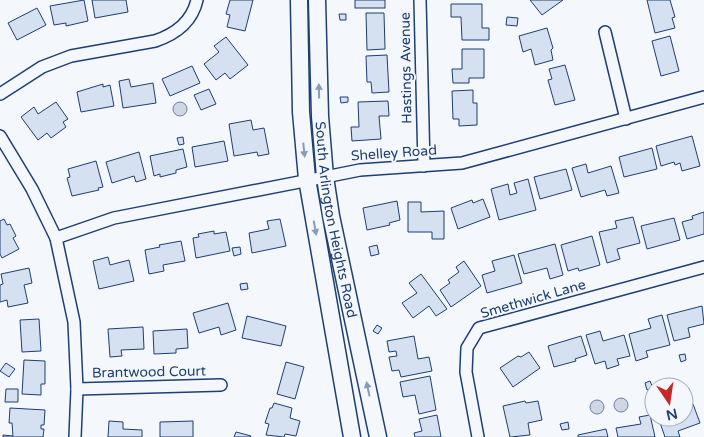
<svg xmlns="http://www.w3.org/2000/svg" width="704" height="437" font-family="'Varela Round',sans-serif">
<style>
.water{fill:#cfd7e4;stroke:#687fa3}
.building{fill:#d5e0f0;stroke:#1d3f73}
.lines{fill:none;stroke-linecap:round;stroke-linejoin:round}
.minor-casing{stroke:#1d3f73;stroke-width:14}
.secondary-casing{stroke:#1d3f73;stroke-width:19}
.minor{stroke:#f4f7fb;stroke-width:11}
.secondary{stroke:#f4f7fb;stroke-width:16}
.oneway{fill:#889bb7}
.labels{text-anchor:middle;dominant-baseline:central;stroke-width:4;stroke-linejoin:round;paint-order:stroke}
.street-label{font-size:14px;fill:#1d3f73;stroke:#f4f7fb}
</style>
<rect width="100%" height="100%" fill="#f4f7fb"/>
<g class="water">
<circle cx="180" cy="109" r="7"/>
<circle cx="621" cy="405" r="7"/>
<circle cx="597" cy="407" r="7"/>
</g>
<g class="building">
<path d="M84,0L88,21L66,26V23L54,25L50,6Z"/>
<path d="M92,0H126L128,12L95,18Z"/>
<path d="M230,0H253L245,31L227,27L230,15L226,14Z"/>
<rect x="355" y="0" width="30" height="8"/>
<path d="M530,0H563L542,15Z"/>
<path d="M647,0H670L675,17L672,18L675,28L655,33Z"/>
<path d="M451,4H482V28H489V40H462L461,17H451Z"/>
<path d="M37,8L46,25L17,40L8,23Z"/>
<path d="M366,13H384L385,49L367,50Z"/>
<path d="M339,14H346V20H340Z"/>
<path d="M507,17L518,18L517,26L506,25Z"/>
<path d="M547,28L553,48L551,50L553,60L535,65L531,49L523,52L519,36Z"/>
<path d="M670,36L679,71L661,76L652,41Z"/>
<path d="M226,37L248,65L230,79L225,73L216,80L204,64L219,52L214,46Z"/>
<path d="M462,49H484V78H469V83H453L452,69H462Z"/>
<path d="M387,55L389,92L372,93L371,82H367L366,56Z"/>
<path d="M565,65L575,100L555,105L548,80L552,79L549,69Z"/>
<path d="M192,66L200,83L170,96L162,79Z"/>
<path d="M129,79L131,87L153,83L156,103L123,108L119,81Z"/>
<path d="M103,84V87L110,85L114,106L81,112L77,92Z"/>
<path d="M209,89L216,104L201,110L194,95Z"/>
<path d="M473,90V103H477V125L459,126V119H453L452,91Z"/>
<path d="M340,97H348V102L341,103Z"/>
<path d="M388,101L389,116H379L381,139L352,141L351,127H359L358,102Z"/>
<path d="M56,102L68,119L63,122L66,127L51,138L47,133L38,140L21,117L34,107L38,114Z"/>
<path d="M251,120L253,130L264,128L269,154L258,156L257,152L234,156L229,124Z"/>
<path d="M692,136L700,166L682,171L680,163L675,165L674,162L661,166L656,146Z"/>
<path d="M183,137L184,144L179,145L177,138Z"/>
<path d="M224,141L228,161L195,167L192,147Z"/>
<path d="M652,148L657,169L624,177L619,157Z"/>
<path d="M183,149L187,167L176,170V173L160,177V174L154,176L150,156Z"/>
<path d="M139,152L146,179L136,182L134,176L112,183L106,162Z"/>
<path d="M96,161L103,187L98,188L99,190L72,196L67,178L70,177L68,169Z"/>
<path d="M586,164L588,173L611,166L619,193L607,196L605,190L581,197L572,168Z"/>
<path d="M566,169L572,190L540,199L534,177Z"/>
<path d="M528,179L536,210L499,220L491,189L508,184L510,195L517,193L514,183Z"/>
<path d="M483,199L490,217L458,229L451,208L472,200L473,203Z"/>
<path d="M397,201L400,220L389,223L390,225L367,230L363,208Z"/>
<path d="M408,202H421V212L444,211V239H432V232H408Z"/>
<path d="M704,212V234L687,239L682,222L693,219L692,216Z"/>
<path d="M633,217L640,243L617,249L620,259L607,263L599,232L617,228L615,221Z"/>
<path d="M674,218L680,240L647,249L641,226Z"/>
<path d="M4,219L7,225L10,224L16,236L13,238L19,249L2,258L0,254V221Z"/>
<path d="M280,219L286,246L252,253L249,233L269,229L267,221Z"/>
<path d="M214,231V234L226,232L230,251L196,258L193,238L199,237L198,234Z"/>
<path d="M592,236L600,265L579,271L578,268L568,271L561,245Z"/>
<path d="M181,241L185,261L163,265L164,271L149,274L145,250L160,247L159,245Z"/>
<path d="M555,244L563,275L550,279L547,268L524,274L518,254Z"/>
<path d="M377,245L379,254L371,256L369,247Z"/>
<path d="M240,247L241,254L234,256L232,248Z"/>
<path d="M514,255L522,283L487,293L482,275L495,271L492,261Z"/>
<path d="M108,257L110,265L129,260L134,281L99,289L93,261Z"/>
<path d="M464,261L481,286L451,307L440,290L450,283L448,280L459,272L456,267Z"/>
<path d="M29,268L32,283L24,285L28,303L8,307L7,300L0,302V285L3,284L1,274Z"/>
<path d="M421,274L447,309L436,316L429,306L413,318L402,303L417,293L409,283Z"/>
<path d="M247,283L248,289L241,290L240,284Z"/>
<path d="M228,303L236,330L221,335L219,327L199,333L193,313Z"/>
<path d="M702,306L704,324L688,328L690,337L674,341L667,315Z"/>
<path d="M662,315L670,345L646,351L648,357L636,361L629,334L651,328L648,319Z"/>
<path d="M247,316L286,326L281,346L242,338Z"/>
<path d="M39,319L41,351L22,352L20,320Z"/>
<path d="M377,325L382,328L378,334L373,331Z"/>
<path d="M143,327L144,349L121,350L122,356L110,357L108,329Z"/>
<path d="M187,329L188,348L176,349V353L154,354L153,331Z"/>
<path d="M600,331L603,341L624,335L630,356L617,359L619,365L607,369L605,361L595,364L586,335Z"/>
<path d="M414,336L418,359L429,357L432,371L401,377L399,370L392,371L389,357L397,356L396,351L389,352L387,341Z"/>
<path d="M581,336L587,355L575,359L576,361L554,367L548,346Z"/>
<path d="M529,352L540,368L513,387L500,368L518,356L521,357Z"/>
<path d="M685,354L686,360L681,362L679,355Z"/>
<path d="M24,360L45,361V384H41V395L22,394Z"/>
<path d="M286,362L304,367L295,399L277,394Z"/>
<path d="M6,363L15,369L9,377L0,371Z"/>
<path d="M430,376L436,410L419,414L415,395L403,397L400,382Z"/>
<path d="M650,381L653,388L647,390L645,383Z"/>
<path d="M6,389H18V402H5Z"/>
<path d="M525,401L526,403L538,401L542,420L528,423L530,435L510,437L503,406Z"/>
<path d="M274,403L292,408L290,418L300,421L296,436L285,434L284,437L266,435L269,424L265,423L270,408H272Z"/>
<path d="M693,404L700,423L678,431L680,437H665L658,417H684V407Z"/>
<path d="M10,408L45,410L44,425H41V429H44L43,437H3V435L13,436L12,423H9Z"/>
<path d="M437,415L441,437H415L414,433L422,431L419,419Z"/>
<path d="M650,415L655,437H618L616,428L641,424L639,417Z"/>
<path d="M109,421L123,422V429L142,430V437H108Z"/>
<path d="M193,421V437H160V422Z"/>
<path d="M568,422L569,429L562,430L560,424Z"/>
<path d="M606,429L608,437H578V435Z"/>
<path d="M236,432L251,436L250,437H234Z"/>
</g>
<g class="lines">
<defs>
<g id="minor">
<path d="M420,0L424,166"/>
<path d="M605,32L626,119"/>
<path d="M0,94L42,67L71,56L155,41C176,34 192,22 197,0"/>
<path d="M0,136L32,189L56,238L74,322L77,389L75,437"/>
<path d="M56,238L114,218L325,177L360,170L462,163L704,97"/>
<path d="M77,389L221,385"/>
<path d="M478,437L466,372L467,348L479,328L704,267"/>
</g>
<g id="secondary">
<path d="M299,0L301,112L307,179L352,437"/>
<path id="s1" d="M317,0L320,116L325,177L331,216L378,437"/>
</g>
</defs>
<use href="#minor" class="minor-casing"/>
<use href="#secondary" class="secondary-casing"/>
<use href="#minor" class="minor"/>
<use href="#secondary" class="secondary"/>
</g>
<defs><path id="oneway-solid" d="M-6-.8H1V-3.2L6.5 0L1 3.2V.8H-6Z" transform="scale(1.25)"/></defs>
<g class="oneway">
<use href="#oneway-solid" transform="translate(319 91) rotate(-91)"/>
<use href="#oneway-solid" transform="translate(304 150) rotate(84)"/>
<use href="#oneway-solid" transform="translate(315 228) rotate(80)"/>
<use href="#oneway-solid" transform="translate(368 389) rotate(-102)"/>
</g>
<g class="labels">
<g class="street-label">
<text transform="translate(406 68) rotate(-91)">Hastings Avenue</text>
<text transform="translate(394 153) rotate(-4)">Shelley Road</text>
<text stroke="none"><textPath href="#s1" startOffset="221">South Arlington Heights Road</textPath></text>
<text transform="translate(533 299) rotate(-16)">Smethwick Lane</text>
<text transform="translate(149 372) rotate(-1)">Brantwood Court</text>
</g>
</g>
<g transform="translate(669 402) rotate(167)"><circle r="24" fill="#f4f7fb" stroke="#9eadc5"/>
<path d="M0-4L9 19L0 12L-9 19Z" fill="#c62828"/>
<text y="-8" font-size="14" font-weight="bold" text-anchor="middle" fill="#1d3f73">N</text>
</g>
</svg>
